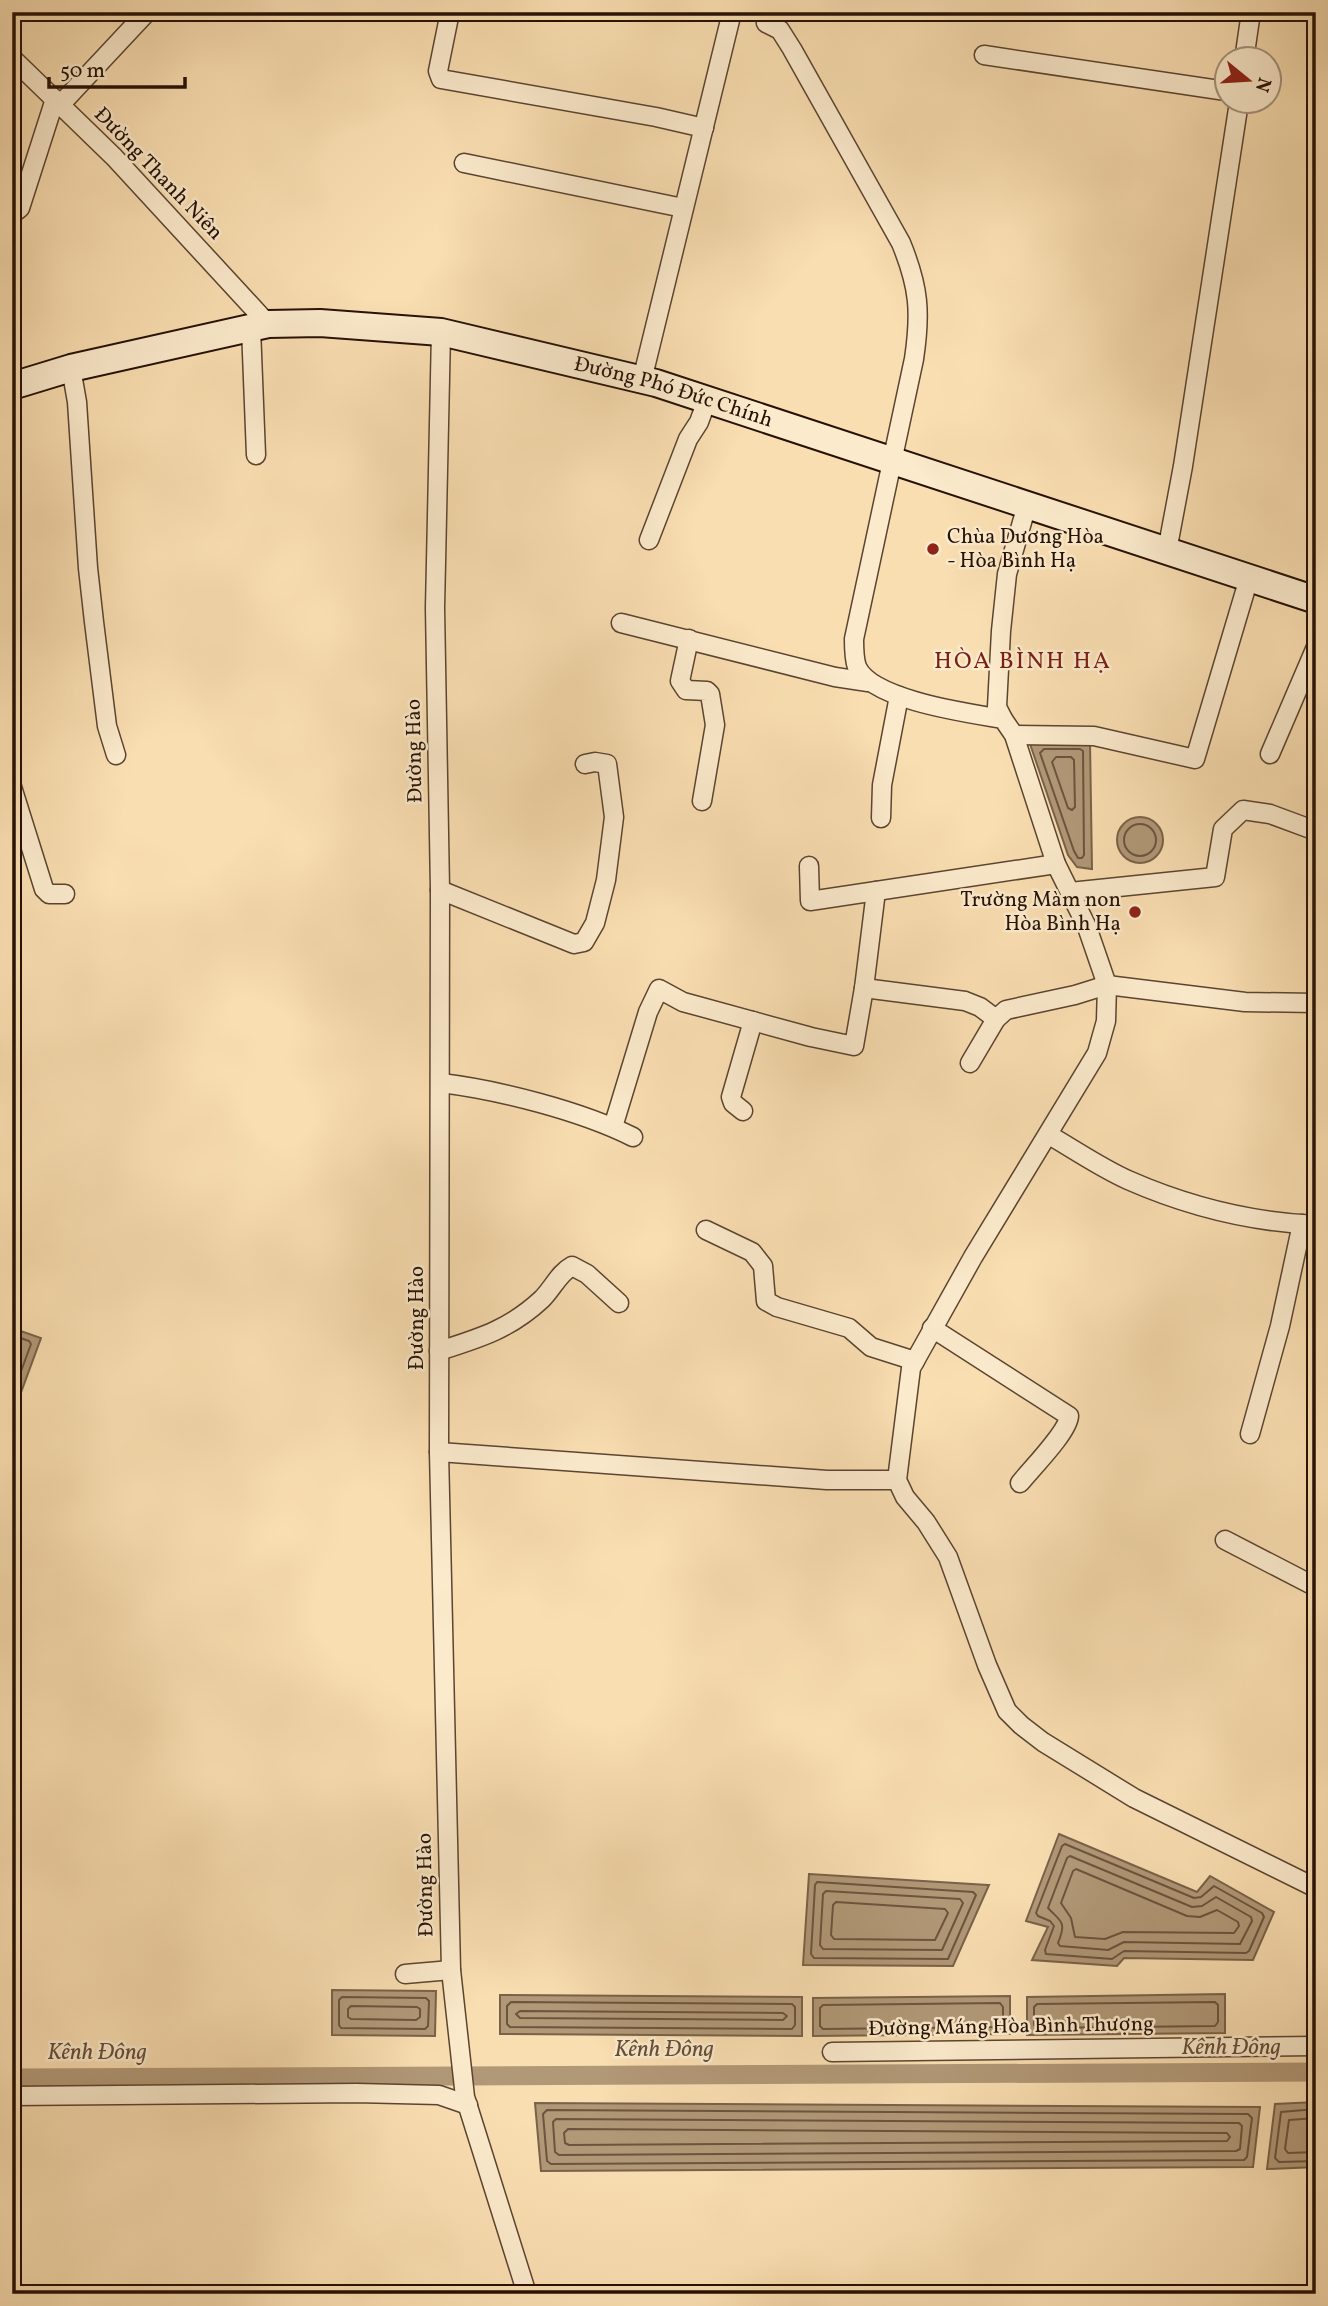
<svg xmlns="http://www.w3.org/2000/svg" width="1328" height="2306" font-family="Vollkorn,serif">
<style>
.water{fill:#b19877;stroke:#796249;stroke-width:2}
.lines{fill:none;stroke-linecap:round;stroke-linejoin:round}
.shore{stroke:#6c543e;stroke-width:2}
.canal{stroke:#b19877;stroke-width:19}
.street-casing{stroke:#5b4430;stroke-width:21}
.secondary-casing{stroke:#261105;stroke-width:30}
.street{stroke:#fbeacc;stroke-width:18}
.secondary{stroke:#fbeacc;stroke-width:26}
.poi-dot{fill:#8f2418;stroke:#fbeacc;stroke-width:2.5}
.labels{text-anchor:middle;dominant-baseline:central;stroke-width:5;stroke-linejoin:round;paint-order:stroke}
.street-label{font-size:21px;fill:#261105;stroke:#fbeacc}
.poi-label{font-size:21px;fill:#261105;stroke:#fbeacc;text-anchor:start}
.water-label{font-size:23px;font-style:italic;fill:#654e38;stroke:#fbeacc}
.quarter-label{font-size:24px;letter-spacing:2px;fill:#7a1f14;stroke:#fbeacc}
</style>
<rect width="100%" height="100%" fill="#f9deb1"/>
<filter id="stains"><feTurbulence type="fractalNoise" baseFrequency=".00286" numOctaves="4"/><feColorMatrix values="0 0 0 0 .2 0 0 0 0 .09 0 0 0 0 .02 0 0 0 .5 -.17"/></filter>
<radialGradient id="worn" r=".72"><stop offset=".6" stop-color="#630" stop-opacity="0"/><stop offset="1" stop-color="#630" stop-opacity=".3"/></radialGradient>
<g class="water">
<path d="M1029,741L1090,742L1092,869L1077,867L1068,855Z"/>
<circle cx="1140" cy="840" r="23"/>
<path d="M12,1328L41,1338L12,1417Z"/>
<path d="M1059,1834L1197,1892L1210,1876L1274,1912L1253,1960L1124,1958L1117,1966L1032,1960L1048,1927L1026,1921Z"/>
<path d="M809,1874L988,1885H989L953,1966L803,1965Z"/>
<path d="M332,1990L436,1991L435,2036L332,2035Z"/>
<path d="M1225,1994V2033L1027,2035V1997Z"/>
<path d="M500,1995L802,1997V2036L500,2034Z"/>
<path d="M1010,1996V2034L813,2036V1998Z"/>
<path d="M1316,2102V2167L1267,2169L1275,2104Z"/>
<path d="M535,2103L1260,2107L1253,2167L541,2171Z"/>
</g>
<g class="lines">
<g class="shore">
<path d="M1044,749H1080L1083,751L1084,855L1082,858H1078L1074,851L1040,753Z"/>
<path d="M1056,757H1071L1074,760L1075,807L1072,810L1068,808L1052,762Z"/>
<circle cx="1140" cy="840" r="16"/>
<path d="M12,1335L29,1341L31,1344L12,1396"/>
<path d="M1065,1844L1194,1898L1201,1897L1214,1886L1262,1913L1264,1917L1249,1951L1246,1953L1124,1951L1112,1959L1046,1954L1045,1950L1054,1926L1050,1921L1038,1916L1036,1913L1062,1846Z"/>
<path d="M1070,1856L1192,1907L1202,1906L1216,1897L1251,1917L1252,1921L1240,1944L1124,1942L1108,1950L1060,1946L1058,1943C1067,1921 1061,1922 1048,1908L1067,1858Z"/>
<path d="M1076,1869L1187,1916L1200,1917L1217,1910L1238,1922L1239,1926L1234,1933L1123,1932L1105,1939L1075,1937L1071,1918L1061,1903L1073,1871Z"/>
<path d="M817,1882L973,1892L976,1895L948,1959L814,1958L811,1954L815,1885Z"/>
<path d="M826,1891L960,1899L963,1903L942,1950L823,1949L820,1945L823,1894Z"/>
<path d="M836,1902L945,1909L948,1913L935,1940L834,1939L831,1935L833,1905Z"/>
<path d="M342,1997L426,1998L429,2001L428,2026L425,2029L341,2028L339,2025V2000Z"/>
<path d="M511,2002L792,2004L795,2007V2025L792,2029L510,2027L507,2024V2006Z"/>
<path d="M1215,2002L1218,2005V2022L1215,2026L1038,2028L1034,2025V2007L1037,2004Z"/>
<path d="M1000,2003L1003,2007V2025L1000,2027L823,2029L820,2026V2008L823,2005Z"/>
<path d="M351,2006L417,2007L420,2009V2017L416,2020L351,2019L348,2017V2009Z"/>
<path d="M520,2011L783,2013L787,2016L783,2020L520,2018L516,2014Z"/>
<path d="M1316,2109L1281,2112L1275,2158L1279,2162L1316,2161"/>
<path d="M547,2110L1248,2114L1252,2118L1247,2157L1244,2160L551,2164L547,2161L543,2114Z"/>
<path d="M1316,2118L1289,2120L1285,2149L1288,2153L1316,2152"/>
<path d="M556,2119L1239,2123L1242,2126L1240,2149L1236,2151L559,2155L555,2152L553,2122Z"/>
<path d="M568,2129L1227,2133L1230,2137L1227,2141L569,2145L565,2143L564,2133Z"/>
</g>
<path class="canal" d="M12,2078L1316,2072"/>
<defs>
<g id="street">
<path d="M450,12L438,71L441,79L656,117L704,128"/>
<path d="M766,23L780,30L792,49L901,243C919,287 921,312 914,359L854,639C854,648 854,659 857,667C872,700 968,713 1003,719L1014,735L1056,864L1087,927L1107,985L1106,1021L1097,1053L973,1257L911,1368L897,1480L905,1497L926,1522L948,1557L987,1665L1007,1711L1021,1725L1043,1742L1134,1798L1316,1888"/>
<path d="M984,55L1226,91"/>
<path d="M12,58L114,157L268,324"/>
<path d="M1244,60L1251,12"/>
<path d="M60,105L147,12"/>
<path d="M464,163L683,208"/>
<path d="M12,214L20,208L55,99"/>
<path d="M251,328L256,455"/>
<path d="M441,332L435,608L440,890L439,1452L451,1970L465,2097L527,2294"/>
<path d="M71,368L77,402L88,568L94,622L107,726L116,755"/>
<path d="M642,380L732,12"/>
<path d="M649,540L688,439L699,422L707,400"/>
<path d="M1167,551L1183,466L1239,102"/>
<path d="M621,623L835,677L868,682"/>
<path d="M689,639L680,681L686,690L707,691L710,694L715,725L702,801"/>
<path d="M1003,719L997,707L1001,631L1007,574L1027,505"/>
<path d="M1014,735L1094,736L1195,759L1249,578"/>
<path d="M1270,754L1316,647"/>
<path d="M12,787L44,889L49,894H65"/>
<path d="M881,818L882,785L899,696"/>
<path d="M809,866L810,901L1056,864"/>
<path d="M440,890L574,944L584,942L595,923L606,880L614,817L607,764L595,762L585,764"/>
<path d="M1070,892L1215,877L1223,829L1243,810L1270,814L1316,831"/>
<path d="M864,988L965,1001L980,1007L996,1019"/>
<path d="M970,1063L996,1019L1006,1010L1075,995L1107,985L1245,1002L1316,1003"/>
<path d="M441,1083C499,1090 581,1111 633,1137"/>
<path d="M743,1111L733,1103L731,1097L753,1021"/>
<path d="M613,1127L648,1012L659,989L683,1002L811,1037L854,1046L864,988L876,891"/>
<path d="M1049,1135C1075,1150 1101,1168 1128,1180C1187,1206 1251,1222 1316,1225"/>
<path d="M706,1230L752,1252L763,1266L766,1301L777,1307L849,1328L871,1347L915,1361"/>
<path d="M932,1328L1069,1416C1068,1432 1032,1468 1020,1483"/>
<path d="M439,1351C480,1338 510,1329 542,1299C553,1288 559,1273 572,1266L587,1274L619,1303"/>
<path d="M1250,1434L1280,1326L1302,1224"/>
<path d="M439,1452L827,1480H897"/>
<path d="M1225,1540L1316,1587"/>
<path d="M405,1974L451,1970"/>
<path d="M832,2052L1316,2046"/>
<path d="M12,2096L356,2093L439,2095L468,2105"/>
</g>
<g id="secondary">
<path id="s1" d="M12,386L71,368L268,324L320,323L441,332L656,383L1316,600"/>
</g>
</defs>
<use href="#street" class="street-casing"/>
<use href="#secondary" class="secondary-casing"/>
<use href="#street" class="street"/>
<use href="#secondary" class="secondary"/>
</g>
<g class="poi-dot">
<circle cx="933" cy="549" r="7"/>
<circle cx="1135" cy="912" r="7"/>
</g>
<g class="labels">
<g class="street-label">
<text transform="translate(158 174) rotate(46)">Đường Thanh Niên</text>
<text stroke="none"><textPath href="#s1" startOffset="677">Đường Phó Đức Chính</textPath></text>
<text transform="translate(415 751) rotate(-91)">Đường Hào</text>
<text transform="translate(417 1318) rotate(-90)">Đường Hào</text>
<text transform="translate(426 1885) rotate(-91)">Đường Hào</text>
<text transform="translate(1011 2027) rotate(-1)">Đường Máng Hòa Bình Thượng</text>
</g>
<g class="poi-label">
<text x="947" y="537">Chùa Dương Hòa<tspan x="947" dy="24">- Hòa Bình Hạ</tspan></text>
<text x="1121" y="900" text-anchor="end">Trường Màm non<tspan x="1121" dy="24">Hòa Bình Hạ</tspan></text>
</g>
<g class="water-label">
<text x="1231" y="2048">Kênh Đông</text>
<text x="664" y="2050">Kênh Đông</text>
<text x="97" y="2053">Kênh Đông</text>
</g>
<g class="quarter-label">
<text x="1023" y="662">HÒA BÌNH HẠ</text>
</g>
</g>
<rect width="1328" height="2306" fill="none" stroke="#f9deb1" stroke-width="42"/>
<rect x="14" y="14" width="1300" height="2278" fill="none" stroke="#261105" stroke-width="3.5"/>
<rect x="21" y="21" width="1286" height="2264" fill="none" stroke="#261105" stroke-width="2"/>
<g transform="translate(1248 80) rotate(108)"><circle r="33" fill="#fbeacc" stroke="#a6937c" stroke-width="2"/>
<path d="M0-5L12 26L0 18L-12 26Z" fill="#8f2418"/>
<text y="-10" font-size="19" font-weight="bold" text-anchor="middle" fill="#261105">N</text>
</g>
<path d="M49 77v10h136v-10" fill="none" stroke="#261105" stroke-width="3.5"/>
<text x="60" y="77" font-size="21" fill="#261105" stroke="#fbeacc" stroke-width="5" paint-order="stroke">50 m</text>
<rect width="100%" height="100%" filter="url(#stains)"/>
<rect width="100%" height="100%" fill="url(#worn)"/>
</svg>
